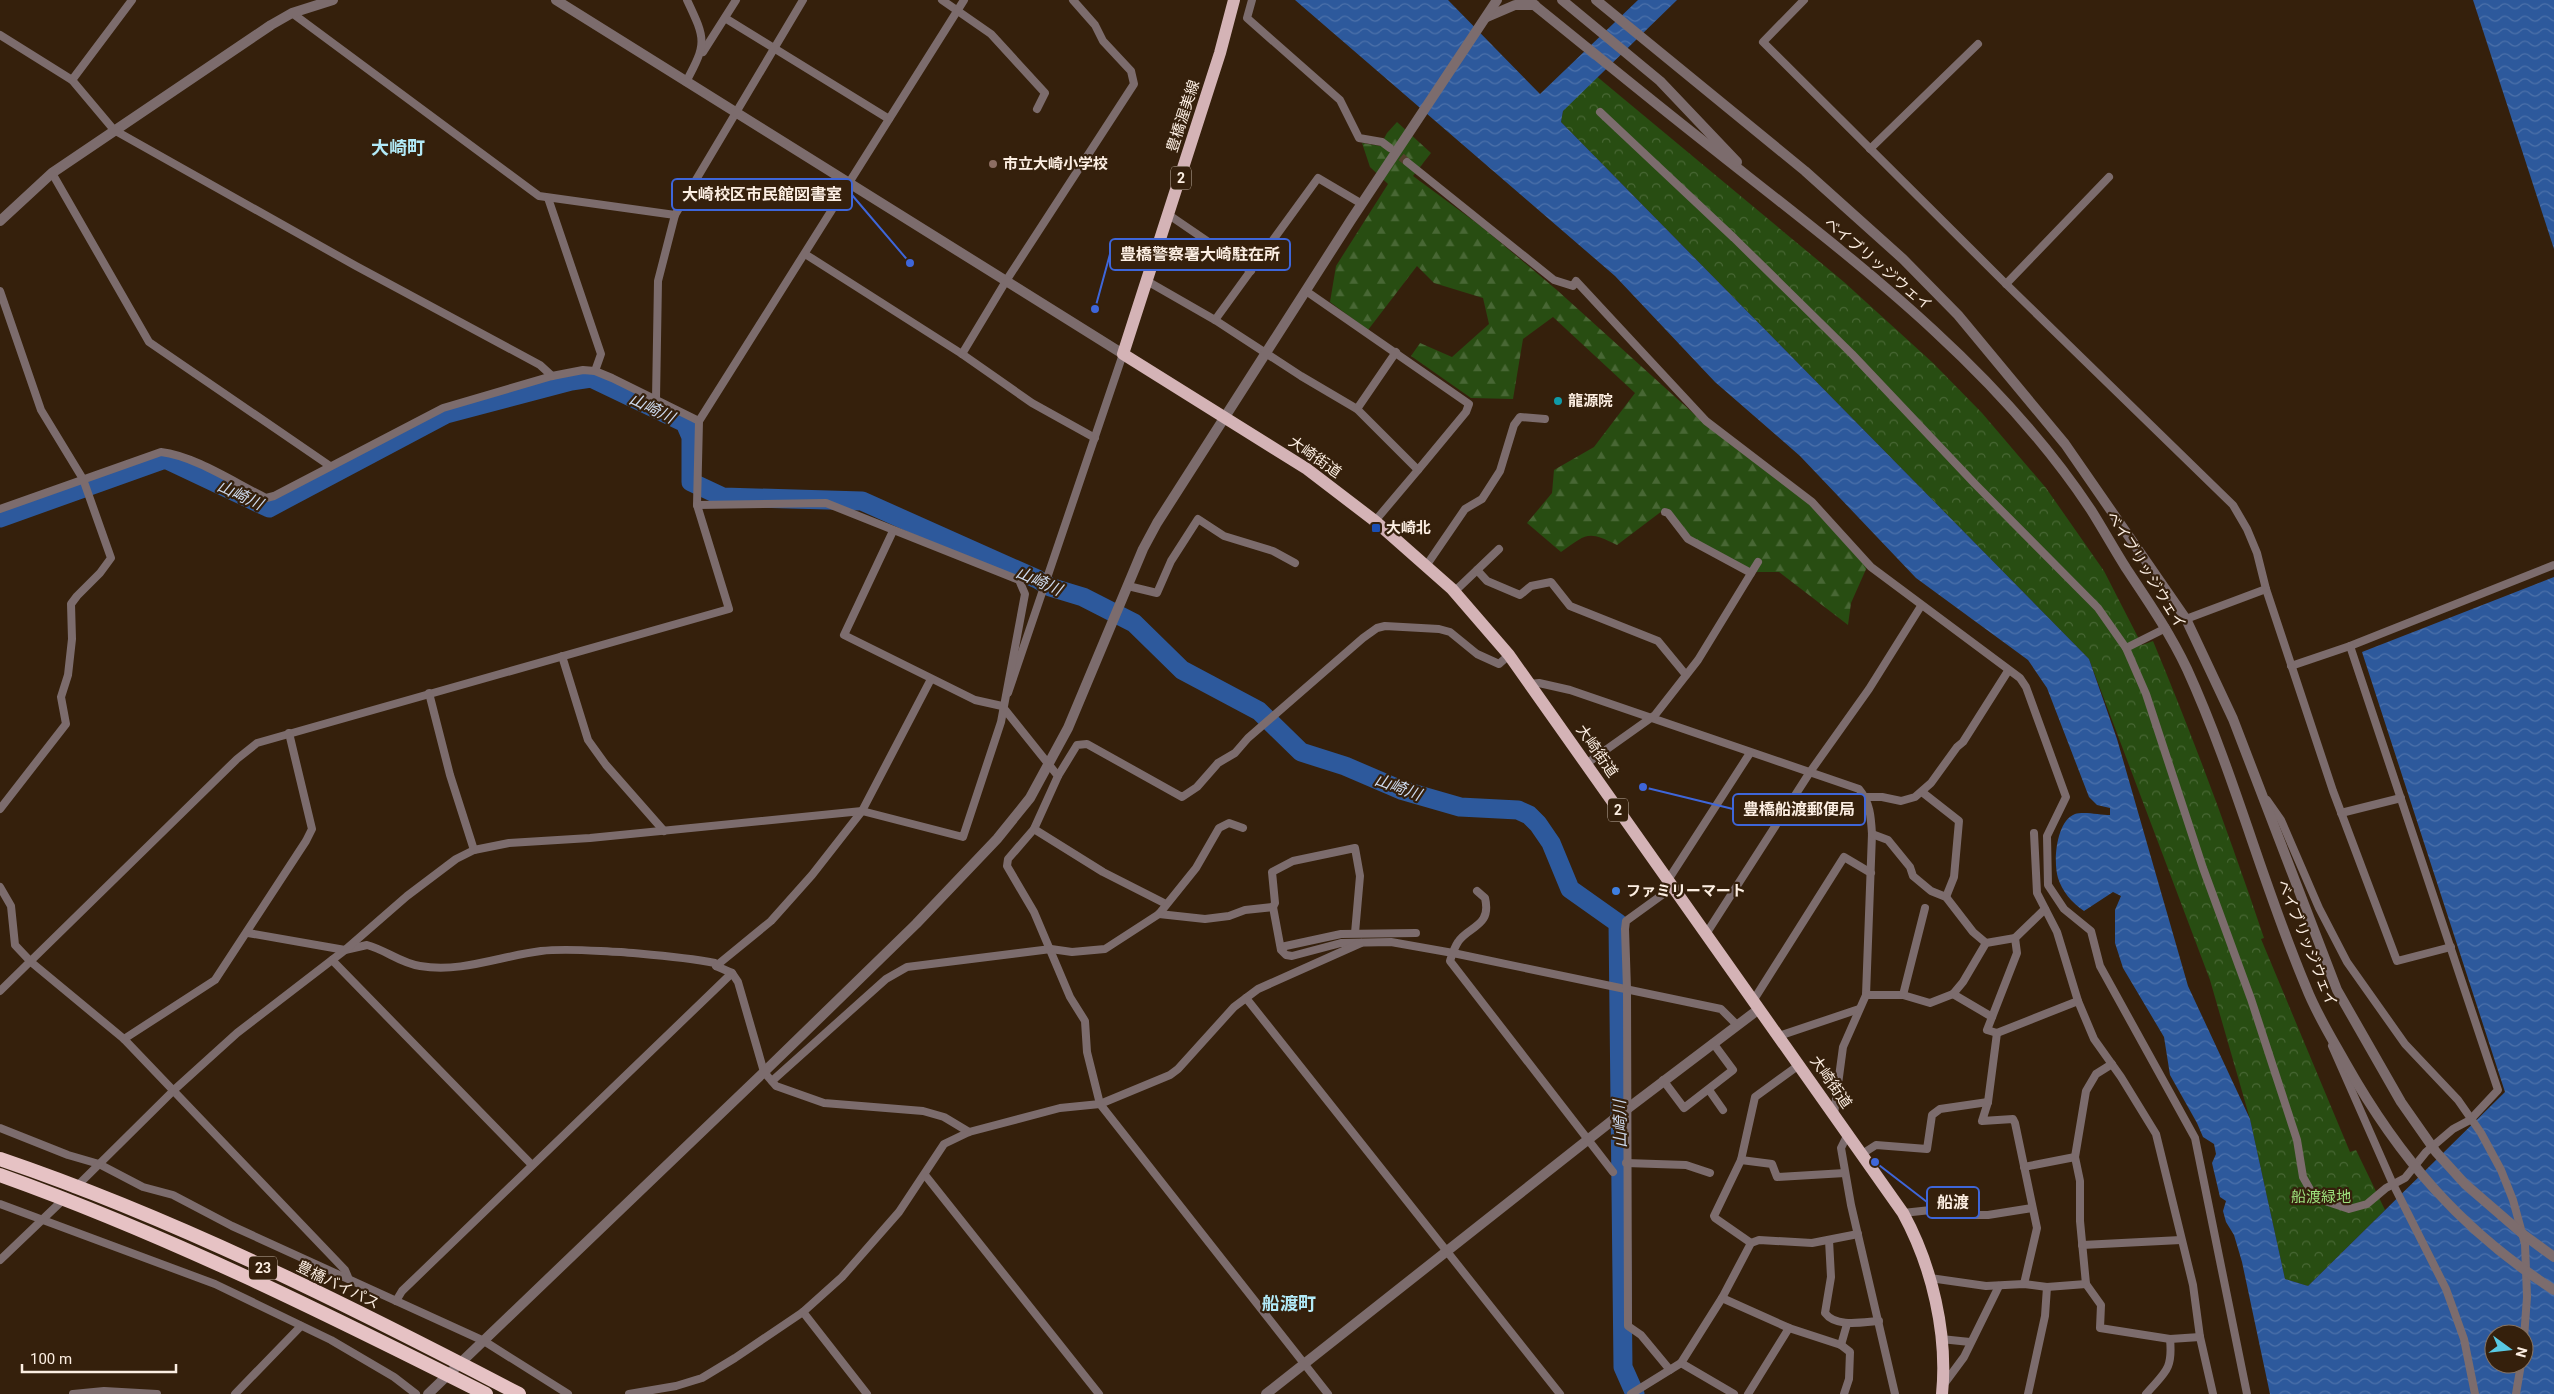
<svg xmlns="http://www.w3.org/2000/svg" width="2554" height="1394" font-family="Roboto,'Noto Sans JP',sans-serif">
<style>
.forest{fill:url(#forest-firs)}
.park{fill:url(#park-crowns)}
.water{fill:url(#water-waves);fill-rule:evenodd}
.lines{fill:none;stroke-linecap:round;stroke-linejoin:round}
.river{stroke:#2d599c;stroke-width:19}
.minor-tunnel{stroke:#533f2c;stroke-width:8;stroke-dasharray:8 4;stroke-linecap:butt}
.minor{stroke:#7c6c6d;stroke-width:8}
.tertiary{stroke:#7c6c6d;stroke-width:10}
.primary{stroke:#d4b3b6;stroke-width:12}
.trunk{stroke:#e6c2c4;stroke-width:14}
.education-dot{fill:#8d6e63;stroke:#35200c;stroke-width:2}
.culture-dot{fill:#0f9aa8;stroke:#35200c;stroke-width:2}
.transit-dot{fill:#1a4fb4;stroke:#35200c;stroke-width:2}
.shop-dot{fill:#3f7fe0;stroke:#35200c;stroke-width:2}
.labels{text-anchor:middle;dominant-baseline:central;stroke-width:4.5;stroke-linejoin:round;paint-order:stroke}
.shield{fill:#35200c;stroke:#c0b0a2;stroke-width:1}
.shield-label{font-size:14px;font-weight:bold;fill:#fceee2}
.street-label{font-size:15px;fill:#fceee2;stroke:#35200c}
.poi-label{font-size:15px;font-weight:bold;fill:#fceee2;stroke:#35200c;text-anchor:start}
.park-label{font-size:15px;fill:#9de17c;stroke:#35200c}
.water-label{font-size:16px;font-style:italic;fill:#cdd9ed;stroke:#35200c}
.quarter-label{font-size:18px;font-weight:bold;fill:#b2eaf8;stroke:#35200c}
.leader{fill:none;stroke:#3e66da;stroke-width:2}
.callout-dot{fill:#3e66da;stroke:#35200c;stroke-width:2}
.callout{fill:#35200c;stroke:#3e66da;stroke-width:2}
.callout-label{font-size:16px;text-anchor:middle;font-weight:bold;fill:#fceee2}
</style>
<defs>
<pattern id="forest-firs" width="22" height="20" patternUnits="userSpaceOnUse" patternTransform="scale(1.25)"><rect width="22" height="20" fill="#284d12"/><path d="M5 1l3.5 6h-7zM16 11l3.5 6h-7z" fill="#486734"/></pattern>
<pattern id="park-crowns" width="20" height="18" patternUnits="userSpaceOnUse" patternTransform="scale(1.25)"><rect width="20" height="18" fill="#284d12"/><path d="M2 6a3 3 0 1 1 6 0M12 15a3 3 0 1 1 6 0" fill="none" stroke="#486734"/></pattern>
<pattern id="water-waves" width="16" height="10" patternUnits="userSpaceOnUse" patternTransform="scale(1.25)"><rect width="16" height="10" fill="#2d599c"/><path d="M0 5q4-4 8 0t8 0" fill="none" stroke="#4c71aa"/></pattern>
</defs>
<rect width="100%" height="100%" fill="#35200c"/>
<path class="forest" d="M1397,122L1431,153L1413,176L1482,227L1558,291L1704,423L1809,504L1867,567L1851,603L1848,625L1779,572H1757L1693,539L1666,508L1617,545C1587,530 1587,534 1561,552L1527,523L1552,493L1554,470L1594,447L1635,393L1553,317L1523,339L1513,399L1471,398L1411,356L1420,343L1452,357L1489,324L1483,298L1434,283L1417,266L1368,330L1330,302L1336,266L1388,184L1370,167L1362,143L1380,146L1387,133Z"/>
<path class="park" d="M1589,70L1844,282L1933,363L1982,413L2046,488L2104,571L2142,645L2153,641C2194,739 2230,837 2264,938L2261,939L2350,1152L2356,1150L2385,1210L2308,1286L2285,1279L2250,1119L2210,980L2089,659L1561,122L1563,111Z"/>
<g class="water">
<path d="M1295,0H1448L1540,94L1638,0H1677L1563,111L1561,122L2089,659L2117,739L2188,986L2250,1119L2285,1279L2308,1286L2505,1092L2362,652L2554,577V1394H2270L2242,1262L2234,1235L2226,1222L2223,1211L2226,1201L2220,1197L2212,1163L2216,1154L2214,1144L2203,1137L2197,1123L2170,1075L2164,1037L2123,968L2115,943V910L2121,896L2113,892L2084,911C2072,903 2062,891 2058,878C2053,862 2056,821 2075,814C2084,811 2100,815 2110,815V808L2097,805L2089,797L2047,688L2028,660L1916,578L1800,456L1715,382L1615,276ZM2494,1334H2524V1364H2494Z"/>
<path d="M2473,0H2554V249Z"/>
</g>
<g class="lines">
<path class="river" d="M0,518L165,459L269,508L446,414L571,381L591,378L685,423L691,437V482L723,497L862,501L1037,579L1050,587L1083,597L1134,623L1182,670L1259,711L1301,752L1345,766L1401,790L1460,807L1518,810L1529,815L1538,824L1551,843L1570,889L1618,923L1623,1367L1635,1394"/>
<path class="minor-tunnel" d="M1392,149L1407,162"/>
<g class="minor">
<path d="M942,0L991,34L1045,93L1037,109"/>
<path d="M1252,0L1247,18L1340,100L1359,138L1382,142L1390,148"/>
<path d="M1804,0L1763,42L2006,284L2233,505L2247,529L2257,553L2266,589L2333,791L2397,961L2451,947"/>
<path d="M292,13L539,196L675,215"/>
<path d="M725,18L889,119"/>
<path d="M0,35L72,80L114,130L356,266L540,365L552,376"/>
<path d="M703,52L736,0"/>
<path d="M72,80L132,0"/>
<path d="M686,82C707,43 706,40 687,0"/>
<path d="M1600,112L1734,238L1852,354L1975,484L2098,608L2126,648L2146,694L2203,868L2251,999L2297,1140L2303,1177L2312,1193L2322,1200L2349,1209L2367,1204L2386,1188L2405,1178L2426,1152L2453,1129L2470,1120L2498,1090L2350,646L2554,565"/>
<path d="M1870,149L1978,44"/>
<path d="M1407,162L1554,280L1573,286L1576,281L1706,421L1812,502L1871,567L2020,678L2026,687L2066,797L2047,836L2048,885L2064,909L2091,931L2100,966L2195,1138L2247,1394"/>
<path d="M52,173L149,342L330,466"/>
<path d="M548,198L601,354L595,371"/>
<path d="M1169,215L1251,271"/>
<path d="M805,254L962,354L1032,403L1095,438"/>
<path d="M1147,281L1215,320L1301,376L1357,409L1418,470L1375,521"/>
<path d="M2006,284L2109,177"/>
<path d="M0,291L41,410L83,479L111,558L100,573L77,596L71,604L72,639L68,675L61,697L66,724L0,809"/>
<path d="M1306,291L1469,404L1466,412L1418,470"/>
<path d="M1215,320L1318,178L1362,204"/>
<path d="M962,354L1006,281L1134,84L1131,71L1103,41L1095,25L1073,0"/>
<path d="M656,399L658,281L675,215L803,0"/>
<path d="M1357,409L1396,352"/>
<path d="M0,509L161,452C195,456 235,483 266,498L274,496L443,408L552,376L583,370L595,371L612,378L699,421"/>
<path d="M1665,512L1668,513L1688,539L1751,573"/>
<path d="M893,531L844,635L975,700L1002,706L1058,776L1034,829L1008,859L1007,866L1034,912L1070,997L1085,1021L1087,1052L1100,1104L1328,1394"/>
<path d="M1426,566L1465,509L1482,499L1500,471L1514,425L1520,417L1545,419"/>
<path d="M1477,570L1487,581L1520,595L1531,586L1551,582L1570,606L1658,641L1686,675"/>
<path d="M1128,586L1157,593L1171,561L1198,519L1224,536L1273,551L1295,563"/>
<path d="M1454,592L1499,549"/>
<path d="M2186,619L2266,589"/>
<path d="M2126,648L2166,628"/>
<path d="M562,656L588,740L606,765L664,831"/>
<path d="M2291,666L2350,646"/>
<path d="M1529,684L1539,683L1570,690L1859,789C1870,802 1871,817 1872,834L1866,995L1843,1047L1834,1114"/>
<path d="M429,693L450,775L474,850"/>
<path d="M1008,693L1123,354"/>
<path d="M1586,764L1655,715L1698,660L1758,562"/>
<path d="M1058,776L1077,745L1087,744L1182,797L1197,787L1218,763L1235,753L1248,738L1363,638L1377,628L1385,626L1439,629L1450,632L1477,654L1499,664L1509,655"/>
<path d="M1922,792L1959,821L1954,877L1946,897"/>
<path d="M1866,797H1882L1901,801L1915,797L1931,783L1957,747L1963,742L2008,671"/>
<path d="M2267,800L2281,820L2319,908L2347,962L2405,1044L2458,1100L2481,1133L2501,1170L2513,1200L2525,1244L2527,1297L2524,1338"/>
<path d="M2341,813L2401,798"/>
<path d="M1034,829L1103,872L1166,904"/>
<path d="M2034,833L2037,893L2057,932L2078,1001L2094,1039L2121,1077L2156,1134L2193,1285L2200,1337L2213,1394"/>
<path d="M1872,834L1888,840L1910,867L1913,876L1931,891L1946,897L1973,932L1986,943"/>
<path d="M1668,880L1750,753"/>
<path d="M0,887L11,906L15,945L31,962L124,1039L345,1270L348,1277"/>
<path d="M1477,891L1485,898C1492,927 1468,926 1458,942C1454,948 1452,955 1450,961L1613,1172"/>
<path d="M1273,907L1275,903L1272,872L1293,861L1355,848L1360,876L1355,933"/>
<path d="M1159,914L1205,919L1229,916L1245,910L1273,907L1281,950L1286,955L1292,956L1341,943L1391,942L1453,953L1721,1009L1737,1025"/>
<path d="M248,933L345,950L367,945C386,950 400,963 420,966C462,973 500,956 541,951C567,948 594,951 621,952C653,955 684,957 715,963L716,966L732,973L738,982L764,1072L776,1086L824,1103L923,1111L944,1117L969,1132"/>
<path d="M1706,934L1810,772L1869,689L1921,606"/>
<path d="M2015,938L2017,953L1987,1030L1997,1033L2078,1001"/>
<path d="M1281,947L1341,934L1416,933"/>
<path d="M332,960L532,1165"/>
<path d="M716,966L771,921L812,875L862,811L931,679"/>
<path d="M0,991L237,759L257,743L729,609L697,505L699,421L964,0"/>
<path d="M1953,994L1992,1017"/>
<path d="M1866,995H1903L1930,1003L1953,994L1963,982L1986,943L2015,938L2045,909"/>
<path d="M1903,995L1925,908"/>
<path d="M1246,998L1560,1394"/>
<path d="M1753,1001L1844,857L1871,873"/>
<path d="M1997,1033L1988,1102L1982,1121L2013,1119L2015,1123L2037,1228L2024,1284"/>
<path d="M1779,1036L1859,1009"/>
<path d="M124,1039L215,980L306,841L312,829L289,733"/>
<path d="M2332,1046L2392,1182L2446,1289L2464,1339L2475,1394"/>
<path d="M2112,1064L2096,1074L2086,1091L2075,1157L2080,1181V1221L2086,1284L2101,1305L2100,1328L2170,1339L2200,1337"/>
<path d="M1663,1080L1684,1108L1733,1070L1713,1043"/>
<path d="M772,1081L886,979L907,967L1051,949L1072,952L1105,949L1159,914L1196,868L1219,828L1229,823L1243,828"/>
<path d="M1709,1090L1723,1110"/>
<path d="M0,1128L68,1155L99,1164L143,1187L173,1195L232,1226L484,1341L568,1394"/>
<path d="M1848,1134L1841,1148L1851,1205L1895,1394"/>
<path d="M1862,1154L1876,1145L1927,1149L1932,1115L1940,1109L1988,1102"/>
<path d="M1741,1160L1772,1164L1777,1177L1845,1173"/>
<path d="M1626,1163L1686,1165L1710,1173"/>
<path d="M2024,1167L2075,1157"/>
<path d="M925,1175L1099,1394"/>
<path d="M74,1189L174,1090L237,1033L345,950L407,896L456,859L474,850L509,843L590,838L862,811L963,837L1001,722L1025,594L1019,580L826,503L697,505"/>
<path d="M0,1204L215,1284L331,1340L394,1377L416,1394"/>
<path d="M1903,1213L1940,1209L1967,1215H1988L2032,1208"/>
<path d="M1829,1240L1831,1277L1825,1313C1836,1328 1863,1322 1879,1321"/>
<path d="M1751,1243L1715,1218L1714,1216L1741,1160L1755,1097L1799,1065"/>
<path d="M2082,1245L2181,1240"/>
<path d="M0,1260L66,1197"/>
<path d="M1930,1278L1986,1286L2024,1284L2047,1287L2086,1284"/>
<path d="M1722,1298L1789,1328L1841,1345L1850,1352L1849,1379L1844,1394"/>
<path d="M396,1301L402,1291L732,973"/>
<path d="M803,1312L867,1394"/>
<path d="M1941,1339L1970,1342"/>
<path d="M1841,1345L1847,1324"/>
<path d="M1681,1363L1722,1298L1751,1243L1759,1240L1812,1243L1858,1234"/>
<path d="M1670,1370L1641,1335L1628,1326L1627,989L1625,929L1626,921L1673,887"/>
<path d="M1944,1384L1964,1357L1999,1286"/>
<path d="M73,1394L104,1391L157,1394"/>
<path d="M235,1394L301,1326"/>
<path d="M629,1394L676,1386L702,1378L735,1358L803,1312L842,1277L899,1212L944,1144L969,1132L1060,1108L1100,1104L1170,1075L1178,1069L1234,1007L1258,989L1361,943"/>
<path d="M1631,1394L1681,1363L1734,1394"/>
<path d="M1748,1394L1789,1328"/>
<path d="M2028,1394L2045,1316L2047,1287"/>
<path d="M2146,1394C2165,1372 2173,1370 2170,1339"/>
<path d="M2516,1394L2521,1364"/>
</g>
<g class="tertiary">
<path d="M556,0L1123,354"/>
<path d="M1528,0C1594,53 1659,107 1726,159C1858,263 1998,369 2091,510C2103,529 2114,549 2126,568C2148,601 2170,633 2187,669C2234,772 2262,883 2306,987C2316,1013 2331,1037 2345,1062C2399,1158 2461,1230 2554,1290"/>
<path d="M1562,0L1660,81L1737,162"/>
<path d="M1596,0L1805,171L1903,259L1958,315L2065,444L2186,619L2233,719L2337,990L2401,1102L2436,1152L2465,1184L2524,1235L2554,1257"/>
<path d="M1487,17L1515,5H1535"/>
<path d="M0,221L52,173L271,25L292,13L333,0"/>
<path d="M428,1394L764,1072L916,924L997,839L1030,798L1068,728L1143,549L1157,523L1351,220L1497,0"/>
<path d="M1266,1394L1623,1112L1759,1009"/>
</g>
<path class="primary" d="M1234,0L1220,53L1123,354L1307,469L1375,521L1452,589L1509,655L1903,1213C1932,1266 1948,1334 1942,1394"/>
<g class="trunk">
<path d="M0,1159C177,1219 354,1308 519,1394"/>
<path d="M0,1175C168,1235 327,1314 486,1394"/>
</g>
</g>
<circle class="education-dot" cx="993" cy="164" r="5"/>
<circle class="culture-dot" cx="1558" cy="401" r="5"/>
<rect class="transit-dot" x="1371" y="523" width="10" height="10" rx="2.5"/>
<circle class="shop-dot" cx="1616" cy="891" r="5"/>
<g class="labels">
<g class="shield">
<rect x="1171" y="166.5" width="20" height="23" rx="4"/>
<rect x="1608" y="798.5" width="20" height="23" rx="4"/>
<rect x="249" y="1256.5" width="28" height="23" rx="4"/>
</g>
<g class="shield-label">
<text x="1181" y="178">2</text>
<text x="1618" y="810">2</text>
<text x="263" y="1268">23</text>
</g>
<g class="street-label">
<text transform="translate(1183 116) rotate(-72)">豊橋渥美線</text>
<text transform="translate(1878 264) rotate(40)">ベイブリッジウェイ</text>
<text transform="translate(1315 457) rotate(35)">大崎街道</text>
<text transform="translate(2146 570) rotate(58)">ベイブリッジウェイ</text>
<text transform="translate(1597 751) rotate(55)">大崎街道</text>
<text transform="translate(2307 943) rotate(68)">ベイブリッジウェイ</text>
<text transform="translate(1831 1082) rotate(55)">大崎街道</text>
<text transform="translate(338 1285) rotate(26)">豊橋バイパス</text>
</g>
<g class="poi-label">
<text x="1003" y="164">市立大崎小学校</text>
<text x="1568" y="401">龍源院</text>
<text x="1386" y="528">大崎北</text>
<text x="1626" y="891">ファミリーマート</text>
</g>
<g class="park-label">
<text x="2321" y="1197">船渡緑地</text>
</g>
<g class="water-label">
<text transform="translate(652 408) rotate(26)">山崎川</text>
<text transform="translate(240 495) rotate(25)">山崎川</text>
<text transform="translate(1039 581) rotate(24)">山崎川</text>
<text transform="translate(1398 787) rotate(20)">山崎川</text>
<text transform="translate(1620 1124) rotate(-91)">山崎川</text>
</g>
<g class="quarter-label">
<text x="398" y="147">大崎町</text>
<text x="1289" y="1303">船渡町</text>
</g>
</g>
<path class="leader" d="M910 263L852 195M1095 309L1110 254M1643 787L1733 809M1875 1162L1927 1202"/>
<g class="callout-dot">
<circle cx="910" cy="263" r="5"/>
<circle cx="1095" cy="309" r="5"/>
<circle cx="1643" cy="787" r="5"/>
<circle cx="1875" cy="1162" r="5"/>
</g>
<g class="callout">
<rect x="672" y="179" width="180" height="31" rx="5"/>
<rect x="1110" y="239" width="180" height="31" rx="5"/>
<rect x="1733" y="794" width="132" height="31" rx="5"/>
<rect x="1927" y="1187" width="52" height="31" rx="5"/>
</g>
<g class="callout-label">
<text x="762" y="200">大崎校区市民館図書室</text>
<text x="1200" y="260">豊橋警察署大崎駐在所</text>
<text x="1799" y="815">豊橋船渡郵便局</text>
<text x="1953" y="1208">船渡</text>
</g>
<g transform="translate(2509 1349) rotate(105)"><circle r="24" fill="#35200c" stroke="#857262"/>
<path d="M0-4L9 19L0 12L-9 19Z" fill="#58c9e3"/>
<text y="-8" font-size="14" font-weight="bold" text-anchor="middle" fill="#fceee2">N</text>
</g>
<path d="M22 1364v8h154v-8" fill="none" stroke="#fceee2" stroke-width="2.5"/>
<text x="30" y="1364" font-size="15" fill="#fceee2" stroke="#35200c" stroke-width="4" paint-order="stroke">100 m</text>
</svg>
